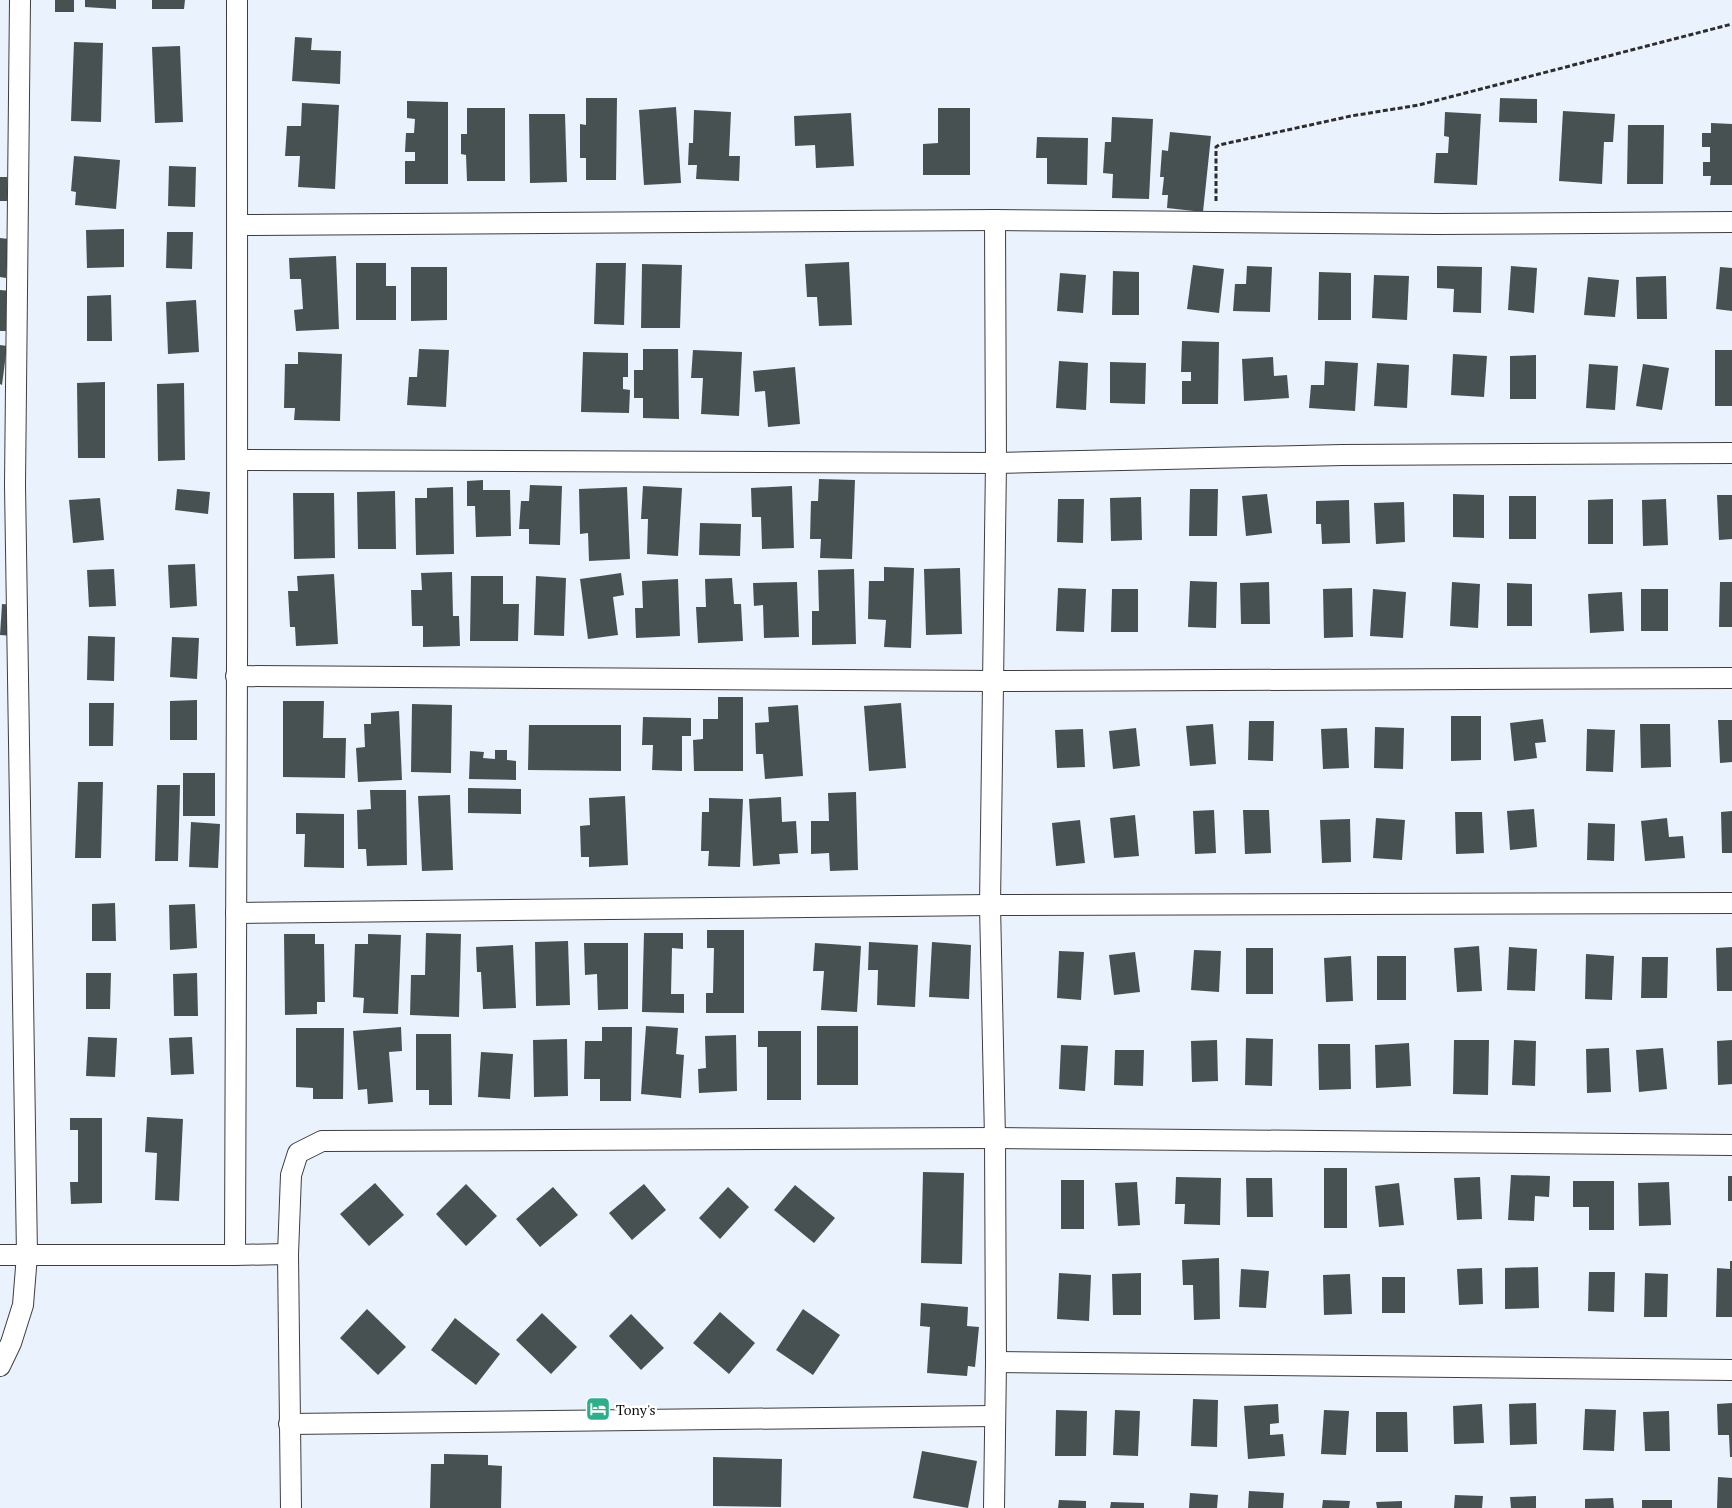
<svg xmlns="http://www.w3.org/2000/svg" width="1732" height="1508" font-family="'PT Serif',serif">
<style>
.building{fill:#485152}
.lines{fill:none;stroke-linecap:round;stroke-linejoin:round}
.street-casing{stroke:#3e3e3e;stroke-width:22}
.path{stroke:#2d2d2d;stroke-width:3;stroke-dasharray:5 2.5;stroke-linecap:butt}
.street{stroke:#fff;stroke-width:20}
.labels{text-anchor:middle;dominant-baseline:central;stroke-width:5;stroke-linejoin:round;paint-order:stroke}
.poi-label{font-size:14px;fill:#0b0b0b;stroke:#fff;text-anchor:start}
</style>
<rect width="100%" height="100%" fill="#eaf2fd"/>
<g class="building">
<rect x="55" y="0" width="19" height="12"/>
<path d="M85,0H116V9L85,7Z"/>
<path d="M152,0H185L184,9H152Z"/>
<path d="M295,37L312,38L311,50L341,51L340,84L292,81Z"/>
<path d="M74,42L103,43L101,122L71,121Z"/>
<path d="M180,46L183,122L155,123L152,47Z"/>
<path d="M586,98H617L616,180H586V158H580V124L586,125Z"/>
<path d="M1500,98L1537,99V123L1499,122Z"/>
<path d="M407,101L448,102V184H405V161H415V152H405L406,133H414L415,119L407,118Z"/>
<path d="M302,103L339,105L335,189L298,187L300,156H285L287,126H301Z"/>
<path d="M676,107L681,183L644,185L639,110Z"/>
<path d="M467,108H505V181H467L466,155L461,154V134H467Z"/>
<path d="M938,108H970V175H923V144L938,143Z"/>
<path d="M694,110L731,112L729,156H740L739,181L696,179L697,165H688L689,143H693Z"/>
<path d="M1563,111L1615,114L1613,142H1604L1602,184L1559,181Z"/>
<path d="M1445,112L1481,114L1477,185L1434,183L1436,153H1448L1449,137L1444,136Z"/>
<path d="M851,113L854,166L816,168L815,145L795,146L794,116Z"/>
<path d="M529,114H565L567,182L530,183Z"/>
<path d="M1112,117L1153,119L1149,199L1112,198L1113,174L1103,173L1105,142H1111Z"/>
<path d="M1711,123L1732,124V185H1710L1711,176H1703V162H1710V147H1702V133H1711Z"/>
<path d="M1628,125H1664L1663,184H1627Z"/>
<path d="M1170,132L1211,136L1203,212L1167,208L1168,195H1162L1164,177H1160L1162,150L1168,151Z"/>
<path d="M1037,137L1088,138L1087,185L1047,184V158H1036Z"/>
<path d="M74,156L120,160L116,209L75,205L76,192L71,191Z"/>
<path d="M169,166L196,167L195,207L168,206Z"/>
<path d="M0,177H7L8,201H0Z"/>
<path d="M124,229V267L87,268L86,230Z"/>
<path d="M167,232H193L192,269L166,268Z"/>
<path d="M0,238L9,239L6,278L0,277Z"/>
<path d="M336,256L339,329L296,331L294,310L303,309L301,279H290L289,258Z"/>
<path d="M849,262L852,325L819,326L817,297H807L805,264Z"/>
<path d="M356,263H386V286H396V320H356Z"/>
<path d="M596,263H626L624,325L594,324Z"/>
<path d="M642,264L682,265L680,328H641Z"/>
<path d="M1193,265L1224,269L1219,313L1187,309Z"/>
<path d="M1247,266L1272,267L1270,312L1233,311L1235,284H1246Z"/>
<path d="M1437,266L1482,267L1481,313L1453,312L1454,289L1437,288Z"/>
<path d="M1511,266L1537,268L1534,313L1508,310Z"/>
<path d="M411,267H447V320L411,321Z"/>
<path d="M1720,267L1732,268V311L1716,309Z"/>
<path d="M1113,271L1139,272V315H1112Z"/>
<path d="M1319,272L1351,273V320H1318Z"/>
<path d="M1060,273L1086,275L1083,313L1057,311Z"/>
<path d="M1374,275L1409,276L1407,320L1372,318Z"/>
<path d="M1666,276L1667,319H1637L1636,277Z"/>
<path d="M1588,277L1619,280L1615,317L1584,315Z"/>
<path d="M0,290L11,291L7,331H0Z"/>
<path d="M111,295L112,341H87V296Z"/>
<path d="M196,300L199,352L168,354L166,302Z"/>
<path d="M1182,341L1219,342L1218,404H1182V381H1191V372H1181Z"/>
<path d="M0,345L7,346L2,385L0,384Z"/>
<path d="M419,349L449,350L446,407L407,405L409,377H417Z"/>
<path d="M643,349H678L679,419L643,418V398H634V370H643Z"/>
<path d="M693,350L742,352L739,416L701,414L703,378H691Z"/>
<rect x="1715" y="350" width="17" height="56"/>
<path d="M298,352L342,354L340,421L294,420L295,408H284L285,364H298Z"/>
<path d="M583,352L628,353V377H623V389L630,390L629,413L581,412Z"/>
<path d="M1453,354L1487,356L1484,397L1451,395Z"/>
<path d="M1536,355V399H1510V356Z"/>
<path d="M1273,357L1274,376L1287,375L1289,398L1244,401L1242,359Z"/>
<path d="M1059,361L1088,363L1086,410L1056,408Z"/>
<path d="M1325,361L1358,363L1355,411L1309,408L1311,385H1324Z"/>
<path d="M1110,362L1146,363L1145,404L1110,403Z"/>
<path d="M1377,363L1409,365L1407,408L1374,406Z"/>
<path d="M1589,364L1618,366L1615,410L1586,408Z"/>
<path d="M1643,364L1669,368L1662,410L1636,406Z"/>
<path d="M795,367L800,424L768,427L765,391L755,392L753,371Z"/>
<path d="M105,382V458H78L77,383Z"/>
<path d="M184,383L185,460L158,461L157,384Z"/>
<path d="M819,479L855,480L852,559L820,558L821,539H810L811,501H818Z"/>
<path d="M483,480V490H510L511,536L476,537L475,506H467V481Z"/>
<path d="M530,485L562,486L560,545L529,544V529H519L521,501H529Z"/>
<path d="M643,486L682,488L678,556L647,554L648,519H641Z"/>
<path d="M792,486L794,548L762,549L761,517H752L751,488Z"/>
<path d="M453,487L454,554L416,555L415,498H427V488Z"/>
<path d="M627,487L630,559L589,561L588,533L580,534L579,489Z"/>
<path d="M177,489L210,492L208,514L175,510Z"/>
<path d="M1190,489H1218L1217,536H1189Z"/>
<path d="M395,491L396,549H358L357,492Z"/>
<path d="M293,493H334L335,558L294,559Z"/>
<path d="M1267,494L1272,533L1246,536L1242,496Z"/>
<path d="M1453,494L1484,495V538L1453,537Z"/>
<path d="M1717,495H1732V539L1719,540Z"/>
<rect x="1509" y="496" width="27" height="43"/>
<path d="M1141,497L1142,540L1111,541L1110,498Z"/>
<path d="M100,498L104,540L73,543L69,500Z"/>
<path d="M1058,499H1084L1083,543L1057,542Z"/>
<path d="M1613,499V544H1588V500Z"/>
<path d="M1666,499L1668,545L1643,546L1642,500Z"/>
<path d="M1349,500L1350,543L1322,544L1321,524H1316V501Z"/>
<path d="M1404,502L1405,542L1376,544L1374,503Z"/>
<path d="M700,523L741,524L740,556L699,555Z"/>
<path d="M195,564L197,606L170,608L168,565Z"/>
<path d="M884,567L914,568L911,648L884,647L886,620L868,619L869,581H884Z"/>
<path d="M960,568L962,634L926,635L924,569Z"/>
<path d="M114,569L116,606L89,607L87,570Z"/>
<path d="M854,569L856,644L812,645V611H819L818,570Z"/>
<path d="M452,572L453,616H459L460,646L423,647V626H412L411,590H422L421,573Z"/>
<path d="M621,573L624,595L613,597L618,635L588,639L580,579Z"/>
<path d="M334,574L338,644L296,646L295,627H290L288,591H298L297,576Z"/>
<path d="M471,576H503V604H519L518,641H470Z"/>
<path d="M536,576L566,578L564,636L534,635Z"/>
<path d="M732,578L734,604H741L743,641L698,643L696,607H706L705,579Z"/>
<path d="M678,579L680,636L636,638L635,608H643L642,581Z"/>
<path d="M1190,581L1217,582L1216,628L1188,627Z"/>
<path d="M797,582L799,637L764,638L763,605L754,606L753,583Z"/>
<path d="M1269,582L1270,624H1241L1240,583Z"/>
<path d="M1452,582L1480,584L1478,628L1450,626Z"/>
<path d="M1720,582H1732V627H1719Z"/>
<path d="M1507,583L1532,584V626H1507Z"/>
<path d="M1058,588L1086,589L1084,632L1056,631Z"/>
<path d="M1352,588L1353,637L1324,638L1323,589Z"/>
<path d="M1112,589H1138V632H1111Z"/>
<path d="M1373,589L1406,592L1403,638L1370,636Z"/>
<rect x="1641" y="589" width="27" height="42"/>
<path d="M1622,592L1624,631L1590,633L1588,594Z"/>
<path d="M2,604L16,605L14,636L0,635Z"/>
<path d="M88,636L115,637L114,681L87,680Z"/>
<path d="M172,637L199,638L197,679L170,677Z"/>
<path d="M718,697H743V771H694L693,740L703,739V719H718Z"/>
<path d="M197,700V740H170V701Z"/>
<path d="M283,701H324L323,738H346L345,778L283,777Z"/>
<path d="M89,703H114L113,746H89Z"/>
<path d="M901,703L906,768L869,771L864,706Z"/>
<path d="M412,704L452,705L451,773L411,772Z"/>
<path d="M798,705L803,776L765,779L763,754H756L755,723L769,722L768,707Z"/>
<path d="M399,711L402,780L358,782L356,748L365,747L364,724H371V713Z"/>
<path d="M1451,716H1481V760L1451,761Z"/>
<path d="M643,717L691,718V736H682V771L652,770L653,745H642Z"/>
<path d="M1543,719L1546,742L1535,743L1537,758L1514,761L1510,723Z"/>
<path d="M1718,720H1732V762L1720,763Z"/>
<path d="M1249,721H1274L1273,761L1248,760Z"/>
<path d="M1213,724L1216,764L1190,766L1186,726Z"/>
<path d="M1640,724H1670L1671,767L1641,768Z"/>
<path d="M529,725H621V771L528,770Z"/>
<path d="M1375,727L1404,728L1403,769L1374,768Z"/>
<path d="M1136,728L1140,766L1113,769L1109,731Z"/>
<path d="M1347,728L1349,768L1323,769L1321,729Z"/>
<path d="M1083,729L1085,767L1057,768L1055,730Z"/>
<path d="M1587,729L1615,730L1613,772L1586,771Z"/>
<path d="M495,750H507V760L516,761V780L469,779L470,751L484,752L483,758L495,759Z"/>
<rect x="183" y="773" width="32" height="43"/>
<path d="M78,782H103L101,858H75Z"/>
<path d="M157,785H180L178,861H155Z"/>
<path d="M468,788L521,789V814L468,813Z"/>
<path d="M370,790H406L407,865L367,866L366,849H358L357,810L371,809Z"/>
<path d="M856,792L858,870L830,871L829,853L811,854V821H829L828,793Z"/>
<path d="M450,795L453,870L422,871L418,796Z"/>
<path d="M625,796L628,865L589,867V857H581L580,826L590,825L589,798Z"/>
<path d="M781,797L782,822L796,821L798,853L779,854L780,864L753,866L749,799Z"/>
<path d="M709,798L743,799L740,867L708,866L709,851H701L702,812H709Z"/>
<path d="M1534,809L1537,847L1510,850L1507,811Z"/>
<path d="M1214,810L1216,853L1195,854L1193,811Z"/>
<path d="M1243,810H1269L1271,853L1245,854Z"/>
<path d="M1732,811V853H1722L1721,812Z"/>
<path d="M1455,812H1482L1484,853L1456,854Z"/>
<path d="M296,813L344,814V868L304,867L305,834H296Z"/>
<path d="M1135,815L1139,856L1114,858L1110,818Z"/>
<path d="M1376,818L1405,820L1402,860L1373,858Z"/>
<path d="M1667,818L1669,837L1683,836L1685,858L1645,861L1641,821Z"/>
<path d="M1350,819L1351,862L1322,863L1320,820Z"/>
<path d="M1080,820L1085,863L1056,866L1052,823Z"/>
<path d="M191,822L220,824L218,868L189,867Z"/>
<path d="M1588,823L1615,824L1614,861L1587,860Z"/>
<path d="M115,903L116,941H92V904Z"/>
<path d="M195,904L197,948L170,950L169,905Z"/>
<path d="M707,930H744V1013H706V993H713L714,948H707Z"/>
<path d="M426,933L461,934L459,1017L410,1015L411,975H425Z"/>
<path d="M644,933H683V949L672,948L671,994H684V1013L642,1012Z"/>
<path d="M284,934H315V944H324L325,1002H317V1014L285,1015Z"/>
<path d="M368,934L401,935L398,1014L363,1013L364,998L353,997L355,944H368Z"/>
<path d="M568,941L570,1005L536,1006L535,942Z"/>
<path d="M869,942L918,945L915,1007L877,1005L878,970H868Z"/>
<path d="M932,942L971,945L969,999L929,997Z"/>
<path d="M584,943H628V1009L598,1010L597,974L585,975Z"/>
<path d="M815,943L861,946L857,1012L821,1010L824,971H813Z"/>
<path d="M513,945L516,1008L483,1009L481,972H477L476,947Z"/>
<path d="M1479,946L1482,991L1457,992L1454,948Z"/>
<path d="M1509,947L1537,949L1535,991L1507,990Z"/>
<path d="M1732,947V991H1717L1716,948Z"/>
<rect x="1246" y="948" width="27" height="46"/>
<path d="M1194,950L1221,951L1219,992L1191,990Z"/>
<path d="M1059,951L1084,952L1081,1000L1057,998Z"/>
<path d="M1135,952L1140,992L1114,995L1109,955Z"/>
<path d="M1586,954L1614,956L1612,1000L1585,999Z"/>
<path d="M1351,956L1353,1001L1326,1002L1324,958Z"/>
<rect x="1377" y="956" width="29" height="44"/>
<path d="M1642,957H1668L1667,998H1641Z"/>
<path d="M86,973H111L110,1009H86Z"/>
<path d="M197,973L198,1016H174L173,974Z"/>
<path d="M646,1026L678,1028L676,1054L684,1055L681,1098L641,1094Z"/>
<rect x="817" y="1026" width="41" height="59"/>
<path d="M401,1027L402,1051L389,1052L393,1102L368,1104L367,1089L358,1090L353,1031Z"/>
<path d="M602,1027H632L631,1101H600V1079H584L585,1041H602Z"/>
<path d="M296,1028H344L343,1099H313V1088L296,1087Z"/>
<path d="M758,1031H801V1100H767V1047H758Z"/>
<path d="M416,1034H451L452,1105H429V1090H416Z"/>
<path d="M736,1035L737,1091L699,1093L698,1069L706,1068L705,1036Z"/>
<path d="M88,1037L117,1038L115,1077L86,1076Z"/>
<path d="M192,1037L194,1074L171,1075L169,1038Z"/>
<path d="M1246,1038L1273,1039L1272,1086L1245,1085Z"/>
<path d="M567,1039L568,1096L534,1097L533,1040Z"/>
<path d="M1217,1040L1218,1081L1192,1082L1191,1041Z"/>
<path d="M1454,1040H1489L1488,1095L1453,1094Z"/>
<path d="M1514,1040L1536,1041L1535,1086L1512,1085Z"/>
<path d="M1732,1040V1084L1718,1085L1717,1041Z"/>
<path d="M1409,1043L1411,1086L1376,1088L1375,1045Z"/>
<path d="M1318,1044H1350L1351,1089L1319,1090Z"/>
<path d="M1061,1045L1088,1046L1085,1091L1059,1089Z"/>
<path d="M1609,1048L1611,1092L1587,1093L1586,1049Z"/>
<path d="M1663,1048L1667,1089L1639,1092L1636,1050Z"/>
<path d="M1115,1050H1144L1143,1086L1114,1085Z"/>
<path d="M481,1052L513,1054L510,1099L478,1097Z"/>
<path d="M147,1117L183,1119L179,1201L155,1200L157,1153L145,1152Z"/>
<path d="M70,1118H102V1203L71,1204L70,1182H78V1130H70Z"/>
<rect x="1324" y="1168" width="23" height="60"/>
<path d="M923,1172L964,1173L962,1264L921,1263Z"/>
<path d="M1511,1175L1550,1176L1549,1197L1535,1196L1534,1221L1508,1220Z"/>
<rect x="1728" y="1176" width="4" height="25"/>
<path d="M1176,1177L1221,1178L1220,1225L1184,1224L1185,1204H1175Z"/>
<path d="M1480,1177L1482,1219L1457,1220L1454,1178Z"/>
<path d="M1246,1178H1272L1273,1217H1247Z"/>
<rect x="1061" y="1180" width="23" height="49"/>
<path d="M1573,1181H1614V1230H1589V1207H1573Z"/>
<path d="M1137,1182L1140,1225L1118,1226L1115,1183Z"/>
<path d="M1669,1182L1671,1225L1639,1226L1638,1183Z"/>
<path d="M375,1183L404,1215L369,1246L340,1214Z"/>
<path d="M1399,1183L1404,1225L1379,1227L1375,1186Z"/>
<path d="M466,1184L497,1216L466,1246L436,1214Z"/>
<path d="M644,1184L666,1210L632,1240L609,1213Z"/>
<path d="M795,1185L835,1218L814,1243L774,1210Z"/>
<path d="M553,1187L578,1215L540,1247L516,1219Z"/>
<path d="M728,1187L749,1207L720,1239L699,1218Z"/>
<path d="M1219,1258L1220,1319L1194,1320L1193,1285H1183L1182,1260Z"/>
<path d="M1730,1261H1732V1317H1716L1717,1268L1730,1269Z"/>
<path d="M1538,1267L1539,1308L1505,1309V1268Z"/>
<path d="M1482,1268L1483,1304L1459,1305L1457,1269Z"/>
<path d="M1241,1269L1269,1271L1266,1308L1239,1307Z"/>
<path d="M1589,1272H1615L1614,1312L1588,1311Z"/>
<path d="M1059,1273L1091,1275L1089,1321L1057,1319Z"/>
<path d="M1141,1273V1315H1113L1112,1274Z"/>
<path d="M1645,1273L1668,1274L1667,1317H1644Z"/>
<path d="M1350,1274L1352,1314L1324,1315L1323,1275Z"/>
<rect x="1382" y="1277" width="23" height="36"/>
<path d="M921,1303L968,1307L967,1326L979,1327L975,1367L968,1366L967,1376L927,1373L930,1327L920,1326Z"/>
<path d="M367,1309L406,1347L378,1375L340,1338Z"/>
<path d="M803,1309L840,1335L813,1375L776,1350Z"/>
<path d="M720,1312L755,1343L729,1374L693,1343Z"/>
<path d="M542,1313L577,1347L551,1374L516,1340Z"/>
<path d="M631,1314L664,1348L641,1370L609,1336Z"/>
<path d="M455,1318L500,1354L476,1385L431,1350Z"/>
<path d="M1193,1399L1218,1400L1217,1447L1191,1446Z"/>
<path d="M1536,1403L1537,1444L1510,1445L1509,1404Z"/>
<path d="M1732,1403V1457H1730L1729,1435H1718L1717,1404Z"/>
<path d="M1278,1404L1279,1423L1270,1424V1435L1283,1434L1285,1456L1248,1459L1244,1406Z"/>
<path d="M1482,1404L1484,1443L1454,1444L1453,1406Z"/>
<path d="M1585,1409L1616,1410L1614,1451L1583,1450Z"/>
<path d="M1056,1410L1087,1411L1086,1456H1055Z"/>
<path d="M1115,1410L1140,1411L1138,1456L1113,1455Z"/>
<path d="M1324,1410L1349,1411L1346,1455L1321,1454Z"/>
<path d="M1669,1411L1670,1451H1645L1643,1412Z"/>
<path d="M1376,1412H1407L1408,1452H1376Z"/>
<path d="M922,1451L977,1461L968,1508L913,1498Z"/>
<path d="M444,1454L488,1455V1465L502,1466L501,1508H430L431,1464H444Z"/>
<path d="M713,1457L782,1459L781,1507L713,1506Z"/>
<path d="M1718,1477L1732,1478V1508H1717Z"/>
<path d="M1249,1491L1284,1493L1283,1508H1248Z"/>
<path d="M1190,1493L1218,1495L1217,1508H1189Z"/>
<path d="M1455,1495L1483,1496L1482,1508H1454Z"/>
<path d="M1536,1496V1508H1511L1510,1497Z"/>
<path d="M1613,1498L1614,1508H1585V1499Z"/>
<path d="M1059,1500L1086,1501V1508H1058Z"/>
<path d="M1323,1500L1350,1501L1349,1508H1322Z"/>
<rect x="1642" y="1500" width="30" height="8"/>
<path d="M1402,1501V1508H1377L1376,1502Z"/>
<path d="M1111,1502L1144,1503V1508H1110Z"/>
</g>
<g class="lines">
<defs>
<g id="street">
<path d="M238,225L995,220L1437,224L1732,222"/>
<path d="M238,460L996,463L1342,455L1732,453"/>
<path d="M236,676L994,681L1732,678"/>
<path d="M236,913L990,905L1732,903"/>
<path d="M0,1255H235L288,1254"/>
<path d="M235,1255C236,837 239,418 237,0"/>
<path d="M996,1362L1732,1370"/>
<path d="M0,1366L11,1343L23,1305L27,1255L15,485L20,0"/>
<path d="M289,1424L994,1416"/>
<path d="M291,1508L288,1254L291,1175L298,1153L322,1141L995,1138L1732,1145"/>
<path d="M994,1508L996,1362L995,1138L990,905L996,463L995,220"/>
</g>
</defs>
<use href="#street" class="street-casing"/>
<path class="path" d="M1216,201V147L1219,145L1351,116L1419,105L1732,24"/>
<use href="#street" class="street"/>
</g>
<defs>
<symbol id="hotel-square" viewBox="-11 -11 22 22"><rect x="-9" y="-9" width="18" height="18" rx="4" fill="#2fae8b" stroke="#fff"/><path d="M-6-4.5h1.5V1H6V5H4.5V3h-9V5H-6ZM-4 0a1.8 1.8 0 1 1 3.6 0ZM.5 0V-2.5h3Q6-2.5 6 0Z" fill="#fff"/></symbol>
</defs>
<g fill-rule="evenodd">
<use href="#hotel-square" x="584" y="1395" width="28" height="28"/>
</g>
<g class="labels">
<g class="poi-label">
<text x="616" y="1409">Tony's</text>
</g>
</g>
</svg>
